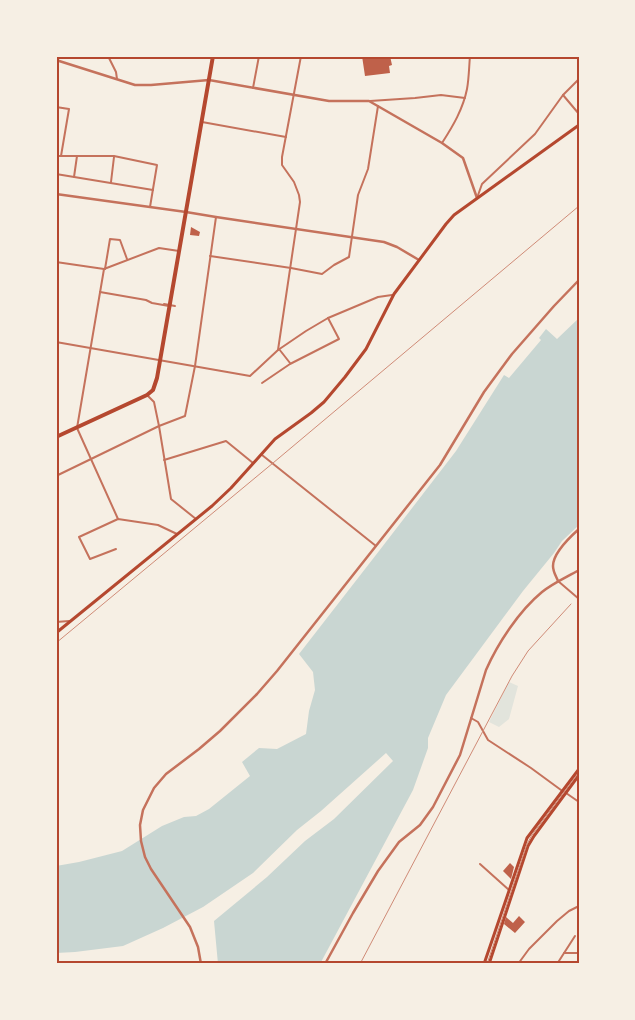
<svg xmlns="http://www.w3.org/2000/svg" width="635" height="1020" font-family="'Work Sans',sans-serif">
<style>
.green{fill:#e2e4dc}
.water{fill:#c9d6d2}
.building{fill:#bf614a}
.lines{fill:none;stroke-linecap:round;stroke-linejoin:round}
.pedestrian{stroke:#c5725c;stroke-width:2}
.minor{stroke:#c5725c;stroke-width:2}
.tertiary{stroke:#c5725c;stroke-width:2.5}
.secondary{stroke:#b5482f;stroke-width:3}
.primary{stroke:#b5482f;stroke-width:3}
.trunk{stroke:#b5482f;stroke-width:4}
.tram{stroke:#cf8b77;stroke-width:1}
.rail{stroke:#cf8b77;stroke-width:1}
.neatline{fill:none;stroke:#b5482f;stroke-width:2}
</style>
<rect width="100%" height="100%" fill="#f6efe4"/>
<path class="green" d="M509,682L518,686L509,719L499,727L489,722Z"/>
<path class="water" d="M579,318V525L562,541L554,553L523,591L446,695L428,738V748L413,790L320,964H218L214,921L267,877L305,841L334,819L393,761L386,753L321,811L297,830L253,873L203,907L163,928L123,946L75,952L56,953V866L79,862L122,851L162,826L184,817L196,816L209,809L250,776L242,762L259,748L277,749L306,734L309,711L315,690L313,672L299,654L379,551L456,451L504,375L509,378L541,340L539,338L546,329L557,339Z"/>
<g class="building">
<path d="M362,56H390L392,65L389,66L390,73L365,76Z"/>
<path d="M191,227L200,232L199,236L190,235Z"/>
<path d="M510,863L514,867L511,879L503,871Z"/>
<path d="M519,916L525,922L515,933L504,924L506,917L513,923Z"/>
</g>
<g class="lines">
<path class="pedestrian" d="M164,304L175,306"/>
<g class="minor">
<path d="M108,56L116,72L117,79"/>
<path d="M253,88L259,56"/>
<path d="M563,95L579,114"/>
<path d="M370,101L415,98L441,95L465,98"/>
<path d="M56,107L69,109L61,156"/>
<path d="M202,122L286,137"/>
<path d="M442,143C453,126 463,109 467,89C469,78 469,67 470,56"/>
<path d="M56,156H114L157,165L150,207"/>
<path d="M56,174L153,190"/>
<path d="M74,177L77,156"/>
<path d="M111,182L114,157"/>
<path d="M477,198L482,184L535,134L563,95L579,79"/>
<path d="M210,256L291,268L322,274L334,265L349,257L358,195L368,169L378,106"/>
<path d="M56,262L104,269L159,248L179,251"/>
<path d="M104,269L77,428L118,519"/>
<path d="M105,269L110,239L120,240L127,259"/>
<path d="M100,292L146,300L152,303L169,306"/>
<path d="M56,342L250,376L278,350L306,331L328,318L378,297L392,295"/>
<path d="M56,349L57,342"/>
<path d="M279,349L290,363"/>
<path d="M278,350L300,202L299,195L294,182L282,165V157L301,56"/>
<path d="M262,383L290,364L339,339L328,318"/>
<path d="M147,395L154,402L159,426L171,499L196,519"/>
<path d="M262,455L376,546"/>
<path d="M164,460L226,441L253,463"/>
<path d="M56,476L159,426L185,416L195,366L216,217"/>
<path d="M116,549L90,559L79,537L118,519L158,525L177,534"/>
<path d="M558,581L579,599"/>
<path d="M56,622L69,621"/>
<path d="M471,718L478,722L488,740L531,768L561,790"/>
<path d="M566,793L579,802"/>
<path d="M480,864L509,890"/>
<path d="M564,953H579"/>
<path d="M518,964L529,949L557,921L569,911L579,906"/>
<path d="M557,964L575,936"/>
</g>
<g class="tertiary">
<path d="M56,60L135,85H151L209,80L329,101H369L442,143L463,158L477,198"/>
<path d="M56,194L186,212L216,217L384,242L397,247L419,260"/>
<path d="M558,581C556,576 553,572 553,566C553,553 570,537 579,529"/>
<path d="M201,964L198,947L190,927L151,869L145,857L141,841L140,825L143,810L154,788L166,774L199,749L220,731L257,694L277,671L440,465L484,392L512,354L554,306L579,280"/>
<path d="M325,964L353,913L378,871L399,842L420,825L433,807L460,755L486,670C498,643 519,611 542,592C553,583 567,577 579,570"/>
</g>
<g class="secondary">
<path d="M484,964L527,838L579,769"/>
<path d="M489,964L528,846L534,836L579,775"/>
</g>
<path class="primary" d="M56,633L212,506L231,488L275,439L311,413L324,402L345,377L366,349L394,294L446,224L454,215L579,125"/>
<path class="trunk" d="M56,437L147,395L153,390L157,378L213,56"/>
<path class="tram" d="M487,964L527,844L532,835L579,772"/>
<g class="rail">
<path d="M56,643L273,463L579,206"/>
<path d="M360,964L512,676L528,651L571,604"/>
</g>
</g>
<rect width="635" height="1020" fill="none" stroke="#f6efe4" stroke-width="115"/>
<rect x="58" y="58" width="520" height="904" class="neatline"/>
</svg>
